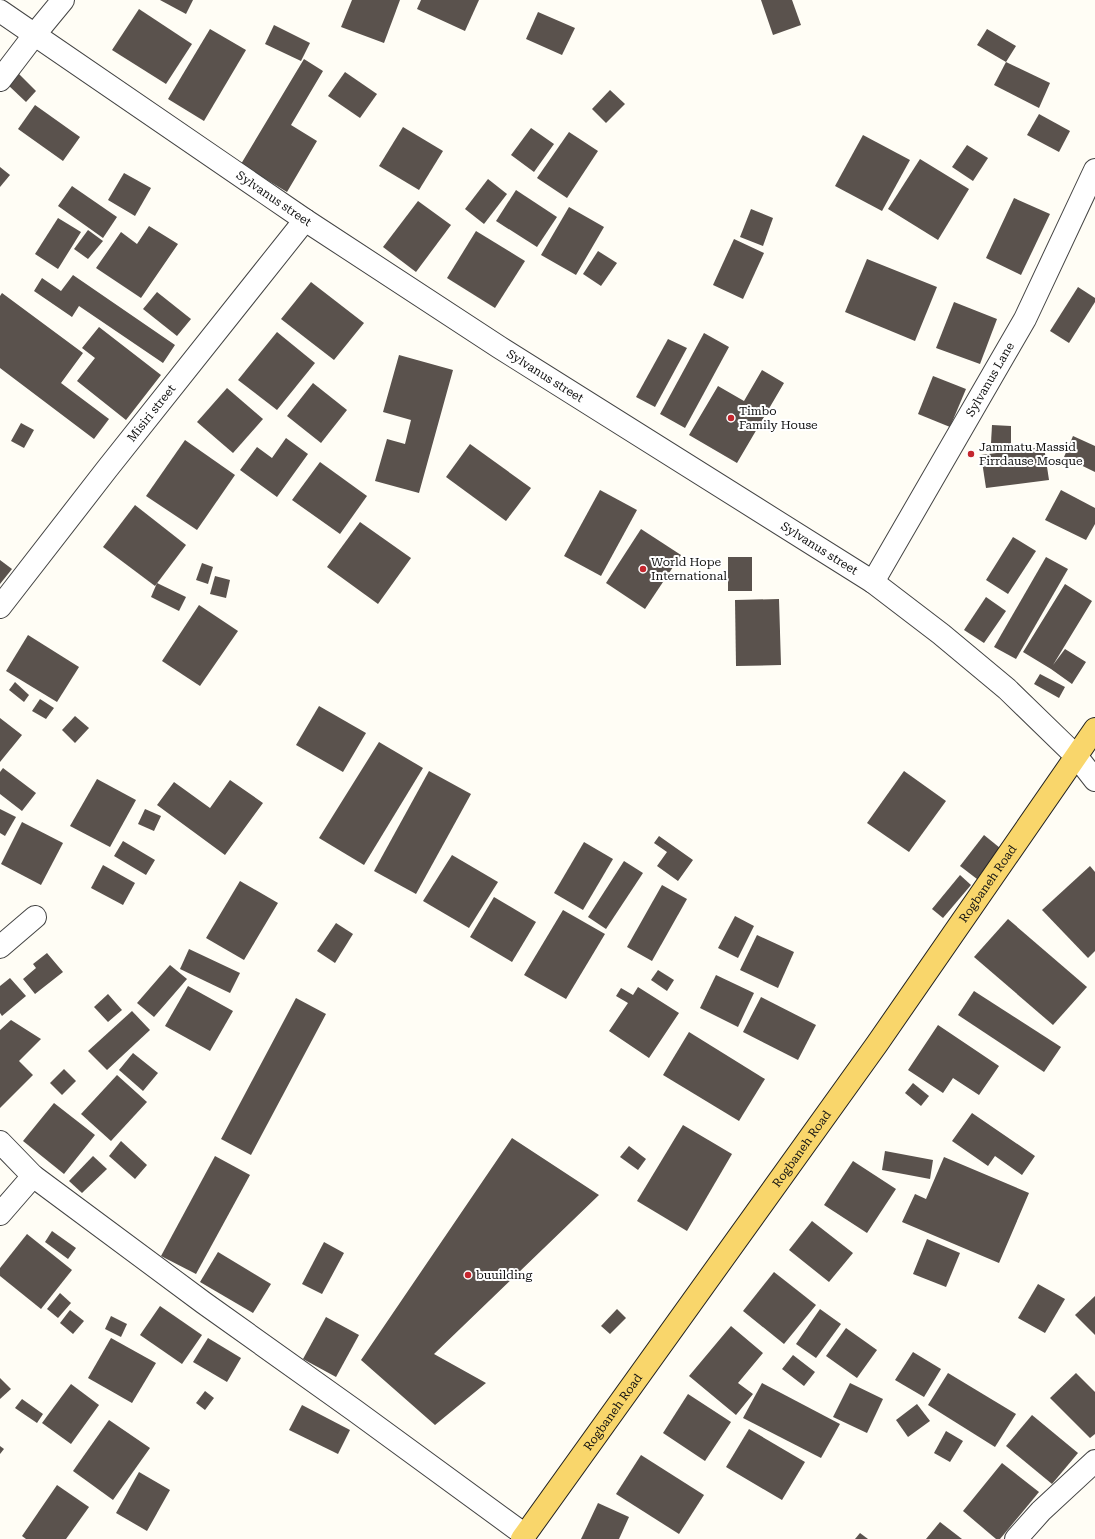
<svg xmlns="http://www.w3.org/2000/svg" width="1095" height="1539" font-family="'Roboto Serif',serif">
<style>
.building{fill:#5a524d}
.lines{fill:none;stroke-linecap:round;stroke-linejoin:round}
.minor-casing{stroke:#444;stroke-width:24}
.primary-casing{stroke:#222;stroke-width:24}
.minor{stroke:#fff;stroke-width:22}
.primary{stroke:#f9d66b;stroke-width:22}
.poi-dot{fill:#c4262e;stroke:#fff;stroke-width:1.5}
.labels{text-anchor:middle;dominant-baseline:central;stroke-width:4;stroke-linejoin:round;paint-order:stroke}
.street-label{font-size:12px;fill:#111;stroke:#fff}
.poi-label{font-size:12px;fill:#111;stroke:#fff;text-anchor:start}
</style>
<rect width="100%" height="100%" fill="#fffdf5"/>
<g class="building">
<path d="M160,0H193L186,14Z"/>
<path d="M352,0H400L384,43L341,27Z"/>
<path d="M421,0H479L465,31L417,9Z"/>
<path d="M761,0H792L801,25L773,35Z"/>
<path d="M139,9L192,44L166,84L112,50Z"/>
<path d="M538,12L575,28L562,55L526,39Z"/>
<path d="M274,25L310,43L301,61L265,44Z"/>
<path d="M210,29L246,50L204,121L168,99Z"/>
<path d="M987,29L1016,46L1006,62L977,45Z"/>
<path d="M304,59L323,71L291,125L317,141L287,192L241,164Z"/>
<path d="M1006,62L1050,83L1039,108L994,85Z"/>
<path d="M345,72L377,94L360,118L328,96Z"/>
<path d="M19,74L36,91L26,102L8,85Z"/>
<path d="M610,90L625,104L606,123L592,109Z"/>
<path d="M35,105L80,137L63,161L18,129Z"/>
<path d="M1039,114L1070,131L1059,152L1027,135Z"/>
<path d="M403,127L443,151L419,190L379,166Z"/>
<path d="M531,128L554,144L534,172L511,155Z"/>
<path d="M569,132L598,151L567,198L537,178Z"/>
<path d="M863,135L910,160L882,211L835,186Z"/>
<path d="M967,145L988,158L973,181L952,167Z"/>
<path d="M920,159L969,189L938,240L888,209Z"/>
<path d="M0,167L10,175L0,187Z"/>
<path d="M124,173L151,188L135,216L108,200Z"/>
<path d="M488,179L507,194L484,224L465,209Z"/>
<path d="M72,186L117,217L103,238L58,206Z"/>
<path d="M516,190L557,217L537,247L496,221Z"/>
<path d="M1014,198L1050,214L1021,275L986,258Z"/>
<path d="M418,201L451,225L416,272L383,247Z"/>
<path d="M569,207L604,227L576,275L541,255Z"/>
<path d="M751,209L773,218L763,246L740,237Z"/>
<path d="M58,218L81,232L58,269L35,254Z"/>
<path d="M149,226L178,244L141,298L96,268L121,232L137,244Z"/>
<path d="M88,230L103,241L88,259L74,249Z"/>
<path d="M476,231L525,261L495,308L447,278Z"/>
<path d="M734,239L764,253L743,299L713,285Z"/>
<path d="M598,251L617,263L601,286L583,274Z"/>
<path d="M867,259L937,287L915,341L845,312Z"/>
<path d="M73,275L175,345L163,363L79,306L72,317L34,291L42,278L61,291Z"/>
<path d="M311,282L364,323L334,360L281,319Z"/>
<path d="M1078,287L1095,298V302L1069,343L1050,331Z"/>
<path d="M157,292L191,319L177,336L143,309Z"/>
<path d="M2,293L83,353L61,383L109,419L94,439L0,368V296Z"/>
<path d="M954,302L997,319L980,364L936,348Z"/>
<path d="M99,327L161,375L126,420L77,381L95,358L82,348Z"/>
<path d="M277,332L315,363L277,410L238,380Z"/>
<path d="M704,333L729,347L685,428L660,414Z"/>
<path d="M668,339L687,348L655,407L636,397Z"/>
<path d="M399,355L453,370L419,493L375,481L387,439L405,444L411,420L383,412Z"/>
<path d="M762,370L784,383L737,463L689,435L718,386L744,401Z"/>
<path d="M933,376L966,389L950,427L918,414Z"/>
<path d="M313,383L347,410L321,443L287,416Z"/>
<path d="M227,388L263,419L233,453L197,422Z"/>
<path d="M21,423L34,430L24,448L11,441Z"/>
<path d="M992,425L1011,426V444L991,443Z"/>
<path d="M1073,436L1095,446V472L1064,457Z"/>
<path d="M286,438L308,454L277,497L240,470L257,447L272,458Z"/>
<path d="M185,440L235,475L197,530L146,496Z"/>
<path d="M470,444L531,488L506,521L446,477Z"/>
<path d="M1044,447L1049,480L986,488L981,455Z"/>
<path d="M320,462L367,496L340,534L292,500Z"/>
<path d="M600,490L637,510L601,576L564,556Z"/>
<path d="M1061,490L1095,508V524L1086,540L1045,520Z"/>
<path d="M135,505L186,545L155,586L103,547Z"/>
<path d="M360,522L411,558L378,604L327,567Z"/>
<path d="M641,529L681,555L645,609L606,583Z"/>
<path d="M1013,537L1036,551L1008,594L986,580Z"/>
<rect x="728" y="557" width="24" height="34"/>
<path d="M1046,557L1068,569L1016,659L994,647Z"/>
<path d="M0,560L12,569L0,584Z"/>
<path d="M202,563L213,567L208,584L196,580Z"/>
<path d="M215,576L230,580L226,598L210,594Z"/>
<path d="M157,583L186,597L179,611L151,597Z"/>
<path d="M1065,584L1092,601L1053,665L1065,649L1086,662L1072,684L1051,669L1023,652Z"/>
<path d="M986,597L1006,611L984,643L964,630Z"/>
<path d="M779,599L781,665L736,666L735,600Z"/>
<path d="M199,605L238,631L200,686L162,661Z"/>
<path d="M28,635L79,667L57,702L6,671Z"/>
<path d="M1040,674L1065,687L1059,698L1034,684Z"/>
<path d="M15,682L29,695L24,702L9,690Z"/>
<path d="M40,699L54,708L46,719L32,711Z"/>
<path d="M319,706L366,733L343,772L296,745Z"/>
<path d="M75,716L89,728L75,743L62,730Z"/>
<path d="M0,718L22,735L0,762Z"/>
<path d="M379,742L423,768L364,865L319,838Z"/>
<path d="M3,768L36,793L22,811L0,794V772Z"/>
<path d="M429,771L471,794L416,894L374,871Z"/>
<path d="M904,771L946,801L909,852L867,823Z"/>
<path d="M97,779L136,800L110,847L70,826Z"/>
<path d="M230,780L263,803L225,855L157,805L174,782L210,808Z"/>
<path d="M0,809L16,817L5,836L0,833Z"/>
<path d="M145,809L161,816L154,831L138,824Z"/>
<path d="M22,822L63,843L41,885L1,864Z"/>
<path d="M984,835L1000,848L977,879L960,866Z"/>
<path d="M659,836L693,860L678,881L657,866L667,852L654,843Z"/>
<path d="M123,841L155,860L146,875L114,856Z"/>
<path d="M584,842L613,859L583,910L554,893Z"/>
<path d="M452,855L498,882L469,928L423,901Z"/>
<path d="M624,861L643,873L606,929L588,917Z"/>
<path d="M103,865L135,883L123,905L91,888Z"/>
<path d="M1090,866L1095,872V951L1088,958L1042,910Z"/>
<path d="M960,875L971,885L943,918L932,909Z"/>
<path d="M240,881L278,903L244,960L206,938Z"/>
<path d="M662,885L687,899L652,961L627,947Z"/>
<path d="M494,897L536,922L512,962L470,937Z"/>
<path d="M563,910L605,934L566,999L524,975Z"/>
<path d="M735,916L754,926L738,958L718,948Z"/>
<path d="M1008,919L1087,987L1053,1025L974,957Z"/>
<path d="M336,923L353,934L335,963L317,951Z"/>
<path d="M757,935L794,952L778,988L740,970Z"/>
<path d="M189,949L240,973L230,993L180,969Z"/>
<path d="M47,953L63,972L35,994L23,979L36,968L33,964Z"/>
<path d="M170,965L187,979L154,1017L137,1003Z"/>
<path d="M658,970L674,980L667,991L651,980Z"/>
<path d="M716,975L754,993L738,1027L700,1008Z"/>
<path d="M10,978L26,996L2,1016L0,1013V986Z"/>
<path d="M188,986L233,1011L210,1051L165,1026Z"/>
<path d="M638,987L679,1013L649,1058L609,1031L628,1003L616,996L621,988L633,995Z"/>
<path d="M974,991L1061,1047L1044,1072L958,1015Z"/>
<path d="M108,994L122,1010L108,1022L94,1007Z"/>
<path d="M761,997L816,1025L798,1060L743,1032Z"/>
<path d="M296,998L326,1014L251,1155L221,1139Z"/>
<path d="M132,1011L150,1030L107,1070L88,1051Z"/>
<path d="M11,1020L41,1039L19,1061L33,1075L0,1108V1030Z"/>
<path d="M938,1025L999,1066L979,1095L953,1078L943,1093L908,1070Z"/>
<path d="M689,1032L765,1079L739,1121L663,1075Z"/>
<path d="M133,1053L158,1073L143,1091L119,1070Z"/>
<path d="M64,1069L76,1081L62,1095L50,1083Z"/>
<path d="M117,1075L147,1102L111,1141L81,1114Z"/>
<path d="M913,1083L929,1096L921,1106L905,1093Z"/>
<path d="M54,1103L95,1135L64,1174L23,1141Z"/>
<path d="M972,1113L1035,1156L1022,1175L995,1156L988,1166L952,1141Z"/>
<path d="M683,1125L732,1154L687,1231L637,1201Z"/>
<path d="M512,1138L599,1195L434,1354L486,1383L435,1425L361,1360Z"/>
<path d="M121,1141L147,1165L135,1179L109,1156Z"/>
<path d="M629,1146L646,1159L638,1170L620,1157Z"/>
<path d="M885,1151L933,1160L930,1179L882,1170Z"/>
<path d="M93,1156L107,1169L82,1193L69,1181Z"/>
<path d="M215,1156L250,1175L196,1274L161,1256Z"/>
<path d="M944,1157L1029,1193L999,1263L902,1222L915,1194L926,1199Z"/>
<path d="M853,1161L896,1189L867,1233L824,1205Z"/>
<path d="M812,1221L853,1253L829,1282L789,1250Z"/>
<path d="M52,1231L76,1248L68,1259L45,1242Z"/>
<path d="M27,1234L72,1270L41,1309L0,1276V1268Z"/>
<path d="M927,1239L960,1253L946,1287L913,1274Z"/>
<path d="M324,1242L344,1253L322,1294L302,1284Z"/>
<path d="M218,1252L271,1284L253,1313L200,1282Z"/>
<path d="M774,1272L816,1305L784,1344L743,1311Z"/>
<path d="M1038,1284L1065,1299L1045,1333L1018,1318Z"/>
<path d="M60,1293L71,1303L58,1318L47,1309Z"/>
<path d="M1095,1296V1335L1075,1315Z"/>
<path d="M160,1306L202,1335L182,1364L140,1335Z"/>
<path d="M617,1309L626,1318L610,1334L601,1326Z"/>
<path d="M820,1309L841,1324L816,1358L796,1344Z"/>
<path d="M70,1310L84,1321L73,1334L60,1323Z"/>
<path d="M111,1316L127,1324L121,1337L105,1329Z"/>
<path d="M326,1317L359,1335L336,1377L303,1359Z"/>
<path d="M731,1326L763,1353L738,1383L753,1394L736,1415L689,1376Z"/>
<path d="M846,1328L877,1350L857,1378L826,1356Z"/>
<path d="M111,1338L156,1363L132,1403L88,1378Z"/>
<path d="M208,1338L241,1358L227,1382L193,1362Z"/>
<path d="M913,1352L941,1369L924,1397L895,1380Z"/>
<path d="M793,1355L815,1372L804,1386L782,1369Z"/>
<path d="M948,1373L1016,1414L995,1447L928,1405Z"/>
<path d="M1076,1373L1095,1392V1434L1090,1438L1050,1398Z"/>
<path d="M0,1378L11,1389L0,1399Z"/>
<path d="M762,1383L840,1424L821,1458L743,1418Z"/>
<path d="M850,1383L883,1399L867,1433L833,1417Z"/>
<path d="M71,1384L99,1405L71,1444L42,1423Z"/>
<path d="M205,1391L214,1398L205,1410L196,1403Z"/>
<path d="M688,1394L731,1422L705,1461L663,1433Z"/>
<path d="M22,1399L43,1414L37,1423L15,1408Z"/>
<path d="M917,1404L930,1421L908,1437L896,1420Z"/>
<path d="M302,1405L350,1430L338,1454L289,1430Z"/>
<path d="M1032,1415L1078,1453L1052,1484L1006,1446Z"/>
<path d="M109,1420L150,1448L113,1500L73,1471Z"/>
<path d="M749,1429L805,1462L782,1500L726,1467Z"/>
<path d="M946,1431L963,1441L950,1462L934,1453Z"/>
<path d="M0,1446L4,1449L0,1454Z"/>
<path d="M641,1455L704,1495L679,1534L616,1494Z"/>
<path d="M1002,1463L1039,1492L1000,1539H996L963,1511Z"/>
<path d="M139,1472L170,1490L147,1531L116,1513Z"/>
<path d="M57,1485L89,1507L66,1539H26L22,1536Z"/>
<path d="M598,1503L629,1517L619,1539H581Z"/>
<path d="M940,1522L962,1539H926Z"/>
<path d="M860,1533L868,1539H855Z"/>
</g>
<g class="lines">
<defs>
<g id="minor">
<path id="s1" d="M0,11L305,220L499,347L873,582L941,634L1007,689L1077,757L1095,780"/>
<path d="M0,80L35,34L63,0"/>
<path id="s2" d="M873,582L1025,319L1095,170"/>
<path id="s3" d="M0,607L107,469L305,220"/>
<path d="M0,947L35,917"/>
<path d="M0,1142L33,1176L204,1303L354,1410L525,1535"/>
<path d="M0,1214L33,1176"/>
<path d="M1016,1539L1041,1511L1095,1461"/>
</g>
<g id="primary">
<path id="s4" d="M522,1539L877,1044L1095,729"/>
</g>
</defs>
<use href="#minor" class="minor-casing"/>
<use href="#primary" class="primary-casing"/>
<use href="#minor" class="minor"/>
<use href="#primary" class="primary"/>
</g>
<g class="poi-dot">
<circle cx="731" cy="418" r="4"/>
<circle cx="971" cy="454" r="4"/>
<circle cx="643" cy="569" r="4"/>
<circle cx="468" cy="1275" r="4"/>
</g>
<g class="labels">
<g class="street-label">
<text stroke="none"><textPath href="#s1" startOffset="332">Sylvanus street</textPath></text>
<text stroke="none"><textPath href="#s1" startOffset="656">Sylvanus street</textPath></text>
<text stroke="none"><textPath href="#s2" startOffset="234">Sylvanus Lane</textPath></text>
<text stroke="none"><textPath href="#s3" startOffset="246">Misiri street</textPath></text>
<text stroke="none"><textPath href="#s1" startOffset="980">Sylvanus street</textPath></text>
<text stroke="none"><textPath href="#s4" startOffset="804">Rogbaneh Road</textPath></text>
<text stroke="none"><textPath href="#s4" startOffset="480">Rogbaneh Road</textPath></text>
<text stroke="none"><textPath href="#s4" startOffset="156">Rogbaneh Road</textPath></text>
</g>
<g class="poi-label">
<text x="739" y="411">Timbo<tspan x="739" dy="14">Family House</tspan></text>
<text x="979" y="447">Jammatu Massid<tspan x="979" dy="14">Firrdause Mosque</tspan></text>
<text x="651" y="562">World Hope<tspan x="651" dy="14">International</tspan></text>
<text x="476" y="1275">buuilding</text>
</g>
</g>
</svg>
